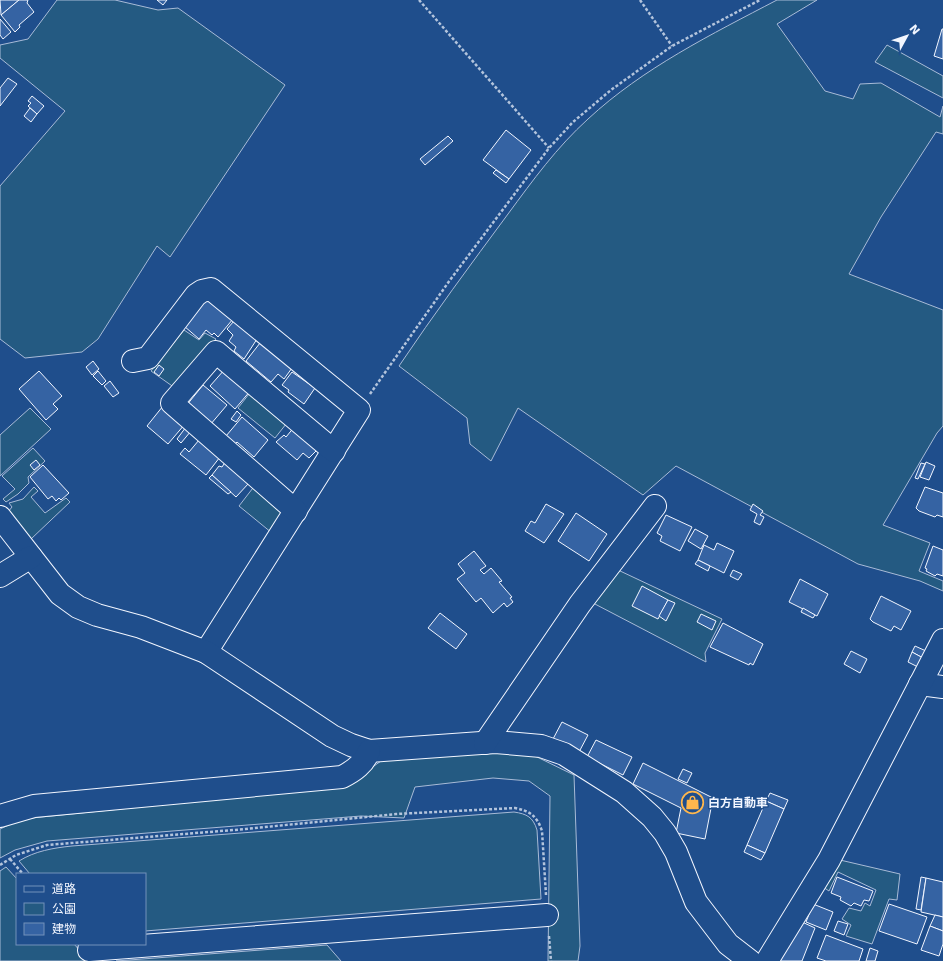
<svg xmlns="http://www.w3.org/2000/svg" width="943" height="961" font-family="'DejaVu Sans','Noto Sans JP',sans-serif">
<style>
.green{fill:#245a82;stroke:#a8bbd7}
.building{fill:#3563a3;stroke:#f2f6ff}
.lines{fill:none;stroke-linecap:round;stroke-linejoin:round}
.minor-casing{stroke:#f2f6ff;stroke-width:24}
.path{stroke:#b3c4dc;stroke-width:2.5;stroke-dasharray:3 2;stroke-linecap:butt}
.minor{stroke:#1f4e8c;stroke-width:22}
.labels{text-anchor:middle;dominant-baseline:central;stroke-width:3;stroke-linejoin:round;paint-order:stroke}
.poi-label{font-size:12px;font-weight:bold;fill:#f2f6ff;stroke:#1f4e8c;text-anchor:start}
</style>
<rect width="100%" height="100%" fill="#1f4e8c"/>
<g class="green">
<path d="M57,0H115L158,10L178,8L285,85L170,257L157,246L98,339L82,352L25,358L0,339V186L65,111L0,58V45L28,39Z"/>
<path d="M777,0H817L777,24L825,91L853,99L860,84L881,83L940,117L943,106V134L936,132L881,217L849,274L943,310V426L937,433L883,525L930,543L919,571L943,581V591L920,581L858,564L676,466L643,495L518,408L491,461L470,444L467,418L399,366C434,314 471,264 508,214C533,180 557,147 588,119C643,68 712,34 777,0Z"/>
<path d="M887,45L943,76V98L875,62Z"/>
<path d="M184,330L199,340L205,333L216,339L175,388L151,371Z"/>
<path d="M253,389L290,419L275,438L238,408Z"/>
<path d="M30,408L51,429L0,476V435Z"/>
<path d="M33,448L45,461L28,477L29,483L18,494L6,502L3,499L15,489L2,476Z"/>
<path d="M256,484L284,515L272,533L239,506Z"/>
<path d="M34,487L38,491L31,497L45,513L66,498L70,502L31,539L8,512L12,507L9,503L23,499Z"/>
<path d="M618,570L722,619L705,653L706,662L593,603Z"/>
<path d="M508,753L535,756L574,775L580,946L578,961H548L550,796L529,781L493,778L415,787L404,818L361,816L47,841L15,850L0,858V829L22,819L346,786L381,761L426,756Z"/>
<path d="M514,812C527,814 533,817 537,830L541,899L145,931V874H30L19,861C35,851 53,848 72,846Z"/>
<path d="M840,860L900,874L897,900L889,899L872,944L846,936L851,925L842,919L849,908L861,911L865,903L870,906L876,890L838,872L829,891L823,887Z"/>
<path d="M6,867L17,879V944H74L89,961H0V871Z"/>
<path d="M327,945L341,961H116Z"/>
</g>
<g class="building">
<path d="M0,0H19L1,15Z"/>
<path d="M19,0H28L27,3L34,12L19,25L20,27L15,32L1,15Z"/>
<path d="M157,0H167L163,5Z"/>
<path d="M0,19L11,32L3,39L0,35Z"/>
<path d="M942,29H943V59L934,56Z"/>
<path d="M8,78L17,84L0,106V88Z"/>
<path d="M32,96L44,106L37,114L28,106L31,103L28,101Z"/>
<path d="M30,108L37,114L31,122L24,116Z"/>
<path d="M506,130L531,150L509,179L483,160Z"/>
<path d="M448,136L453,141L425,165L420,159Z"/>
<path d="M496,170L509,179L506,183L493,173Z"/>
<path d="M207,298L233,319L218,337L214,333L212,335L206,330L199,339L184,326Z"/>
<path d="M234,321L257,339L244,359L234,351L236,347L229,341L233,335L227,329Z"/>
<path d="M260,343L292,368L284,379L278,374L271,382L246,361Z"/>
<path d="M93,361L99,369L92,375L86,367Z"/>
<path d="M159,365L164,369L159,376L154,372Z"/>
<path d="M225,369L251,390L235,409L210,386Z"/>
<path d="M39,371L62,396L53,404L58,409L46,420L19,389Z"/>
<path d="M98,371L106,381L102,385L93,376Z"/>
<path d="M292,372L315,388L304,404L288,392L289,390L282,385Z"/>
<path d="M110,381L119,393L113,397L104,386Z"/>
<path d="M203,385L227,405L210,425L186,406Z"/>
<path d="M163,406L185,424L168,444L147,426Z"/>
<path d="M237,411L241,415L236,422L231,419Z"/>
<path d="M242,417L268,440L254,457L237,442L235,444L226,436Z"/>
<path d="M295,426L319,448L309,458L303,453L297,460L276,442L284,435L286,437Z"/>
<path d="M186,427L191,431L181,443L177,439Z"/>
<path d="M199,440L220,457L206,475L180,454L185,448L189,452Z"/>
<path d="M36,460L40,465L34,470L30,465Z"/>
<path d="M226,461L249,483L236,497L212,475L219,466L222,467Z"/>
<path d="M926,462L935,466L929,480L920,477Z"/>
<path d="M921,463L925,464L918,479L915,478Z"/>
<path d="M43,465L69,493L61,500L59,498L56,501L52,496L48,499L30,477Z"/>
<path d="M212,475L231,492L228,494L209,478Z"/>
<path d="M925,487L943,493V517L937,515L935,517L919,511L916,508Z"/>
<path d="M546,504L564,514L544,543L525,531L531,521L535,523Z"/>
<path d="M753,504L763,511L760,515L764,517L760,525L754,522L757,514L750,510Z"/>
<path d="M576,513L607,534L589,561L558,541Z"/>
<path d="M666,515L692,527L680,551L660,541L662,536L657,533Z"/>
<path d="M695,529L708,536L701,549L688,541Z"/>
<path d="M717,543L734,551L724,573L698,560L704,545L714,550Z"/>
<path d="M933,546L943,550V576L937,574L935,576L926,571L927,569L925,568Z"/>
<path d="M474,551L486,566L480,570L484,574L491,568L502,581L499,582L512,597L510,598L513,602L507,607L504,603L493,613L481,598L476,602L457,579L465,573L458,564Z"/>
<path d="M698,560L710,566L708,571L695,564Z"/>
<path d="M733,570L742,574L738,580L730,576Z"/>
<path d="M800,579L828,594L817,616L789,602Z"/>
<path d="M642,586L668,600L658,619L632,606Z"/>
<path d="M881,596L911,611L901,630L894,626L891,631L873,622L870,619Z"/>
<path d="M668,600L675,603L666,621L659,616Z"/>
<path d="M803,608L815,615L813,618L801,612Z"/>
<path d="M440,613L467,634L456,649L428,628Z"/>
<path d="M701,614L716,621L712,630L697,622Z"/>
<path d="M723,623L763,644L753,665L750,663L749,665L710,647Z"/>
<path d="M915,646L926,651L923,658L912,652Z"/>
<path d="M851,651L867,659L860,673L844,664Z"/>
<path d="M912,652L923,658L918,667L908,662Z"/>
<path d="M562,722L588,735L579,752L553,739Z"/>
<path d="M596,740L632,757L623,775L587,757Z"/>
<path d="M643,763L713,798L705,839L676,833L681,808L633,784Z"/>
<path d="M683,769L692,773L687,783L678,779Z"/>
<path d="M770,793L788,800L784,809L766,801Z"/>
<path d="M766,801L784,809L765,853L747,845Z"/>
<path d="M747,845L765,853L761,860L744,852Z"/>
<path d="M837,877L873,891L869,901L864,900L861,906L854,903L851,906L840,900L841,897L831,893Z"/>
<path d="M921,877L926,878L921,910L916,909Z"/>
<path d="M926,878L943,882V917L921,912Z"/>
<path d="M813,904L833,912L826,930L806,922Z"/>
<path d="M889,904L927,917L917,944L879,931Z"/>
<path d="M935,915L943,917V931L930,926Z"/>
<path d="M800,921L815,928L802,961H779Z"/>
<path d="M838,921L848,924L844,935L834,931Z"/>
<path d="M930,926L943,931V944L939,956L921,950Z"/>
<path d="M826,935L863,949L859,961H826L817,958Z"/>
<path d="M870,948L878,951L875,961H866Z"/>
</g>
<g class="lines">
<defs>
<g id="minor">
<path d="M133,361L148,358L196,295L202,291L211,289L359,410L206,652"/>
<path d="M296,511L172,403L216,352L334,451"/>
<path d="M0,517L60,594L78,607L97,615L141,627L206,652L332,736L351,745L369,751L495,742L541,746L564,754L624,792L652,817L665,833L676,852L696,902L728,944L750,961"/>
<path d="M0,576L31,557"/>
<path d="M920,684L943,687"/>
<path d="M485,743L580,604L655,506"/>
<path d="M0,816L34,806L342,777C354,771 364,764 369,751"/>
<path d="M89,950L547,915"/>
<path d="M767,961L829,860L943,640"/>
</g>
</defs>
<use href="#minor" class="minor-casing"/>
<g class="path">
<path d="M419,0L549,148"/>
<path d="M640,0L672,46"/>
<path d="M370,394L450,280L549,148L573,122L611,90L672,46L760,0"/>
<path d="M10,859L23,874"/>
<path d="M0,865L16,855L47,845L246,829L396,814L515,808C530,811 537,816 542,831L546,895"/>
<path d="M549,936L551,961"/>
</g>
<use href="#minor" class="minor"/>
</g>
<defs>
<symbol id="shop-ring" viewBox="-11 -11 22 22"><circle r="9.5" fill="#1f4e8c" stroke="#ffb74d" stroke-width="1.5"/><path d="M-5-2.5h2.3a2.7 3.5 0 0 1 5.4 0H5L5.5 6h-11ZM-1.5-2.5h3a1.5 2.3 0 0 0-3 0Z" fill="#ffb74d"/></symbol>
</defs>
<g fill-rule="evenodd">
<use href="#shop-ring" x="680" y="790" width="25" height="25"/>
</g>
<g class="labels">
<g class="poi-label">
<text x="708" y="803">白方自動車</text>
</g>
</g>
<rect x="16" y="873" width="130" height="72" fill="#1f4e8c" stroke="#7391ba"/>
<rect x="24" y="886" width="20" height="6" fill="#1f4e8c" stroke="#7391ba"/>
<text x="52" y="893" font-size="12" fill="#f2f6ff">道路</text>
<rect x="24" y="903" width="20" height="12" fill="#245a82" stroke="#7391ba"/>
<text x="52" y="913" font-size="12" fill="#f2f6ff">公園</text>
<rect x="24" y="923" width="20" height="12" fill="#3563a3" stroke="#7391ba"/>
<text x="52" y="933" font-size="12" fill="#f2f6ff">建物</text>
<g transform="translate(907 36) rotate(50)" stroke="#1f4e8c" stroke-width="3" paint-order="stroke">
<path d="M0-3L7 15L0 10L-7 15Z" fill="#f2f6ff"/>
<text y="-6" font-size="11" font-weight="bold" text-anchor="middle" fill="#f2f6ff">N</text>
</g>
</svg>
